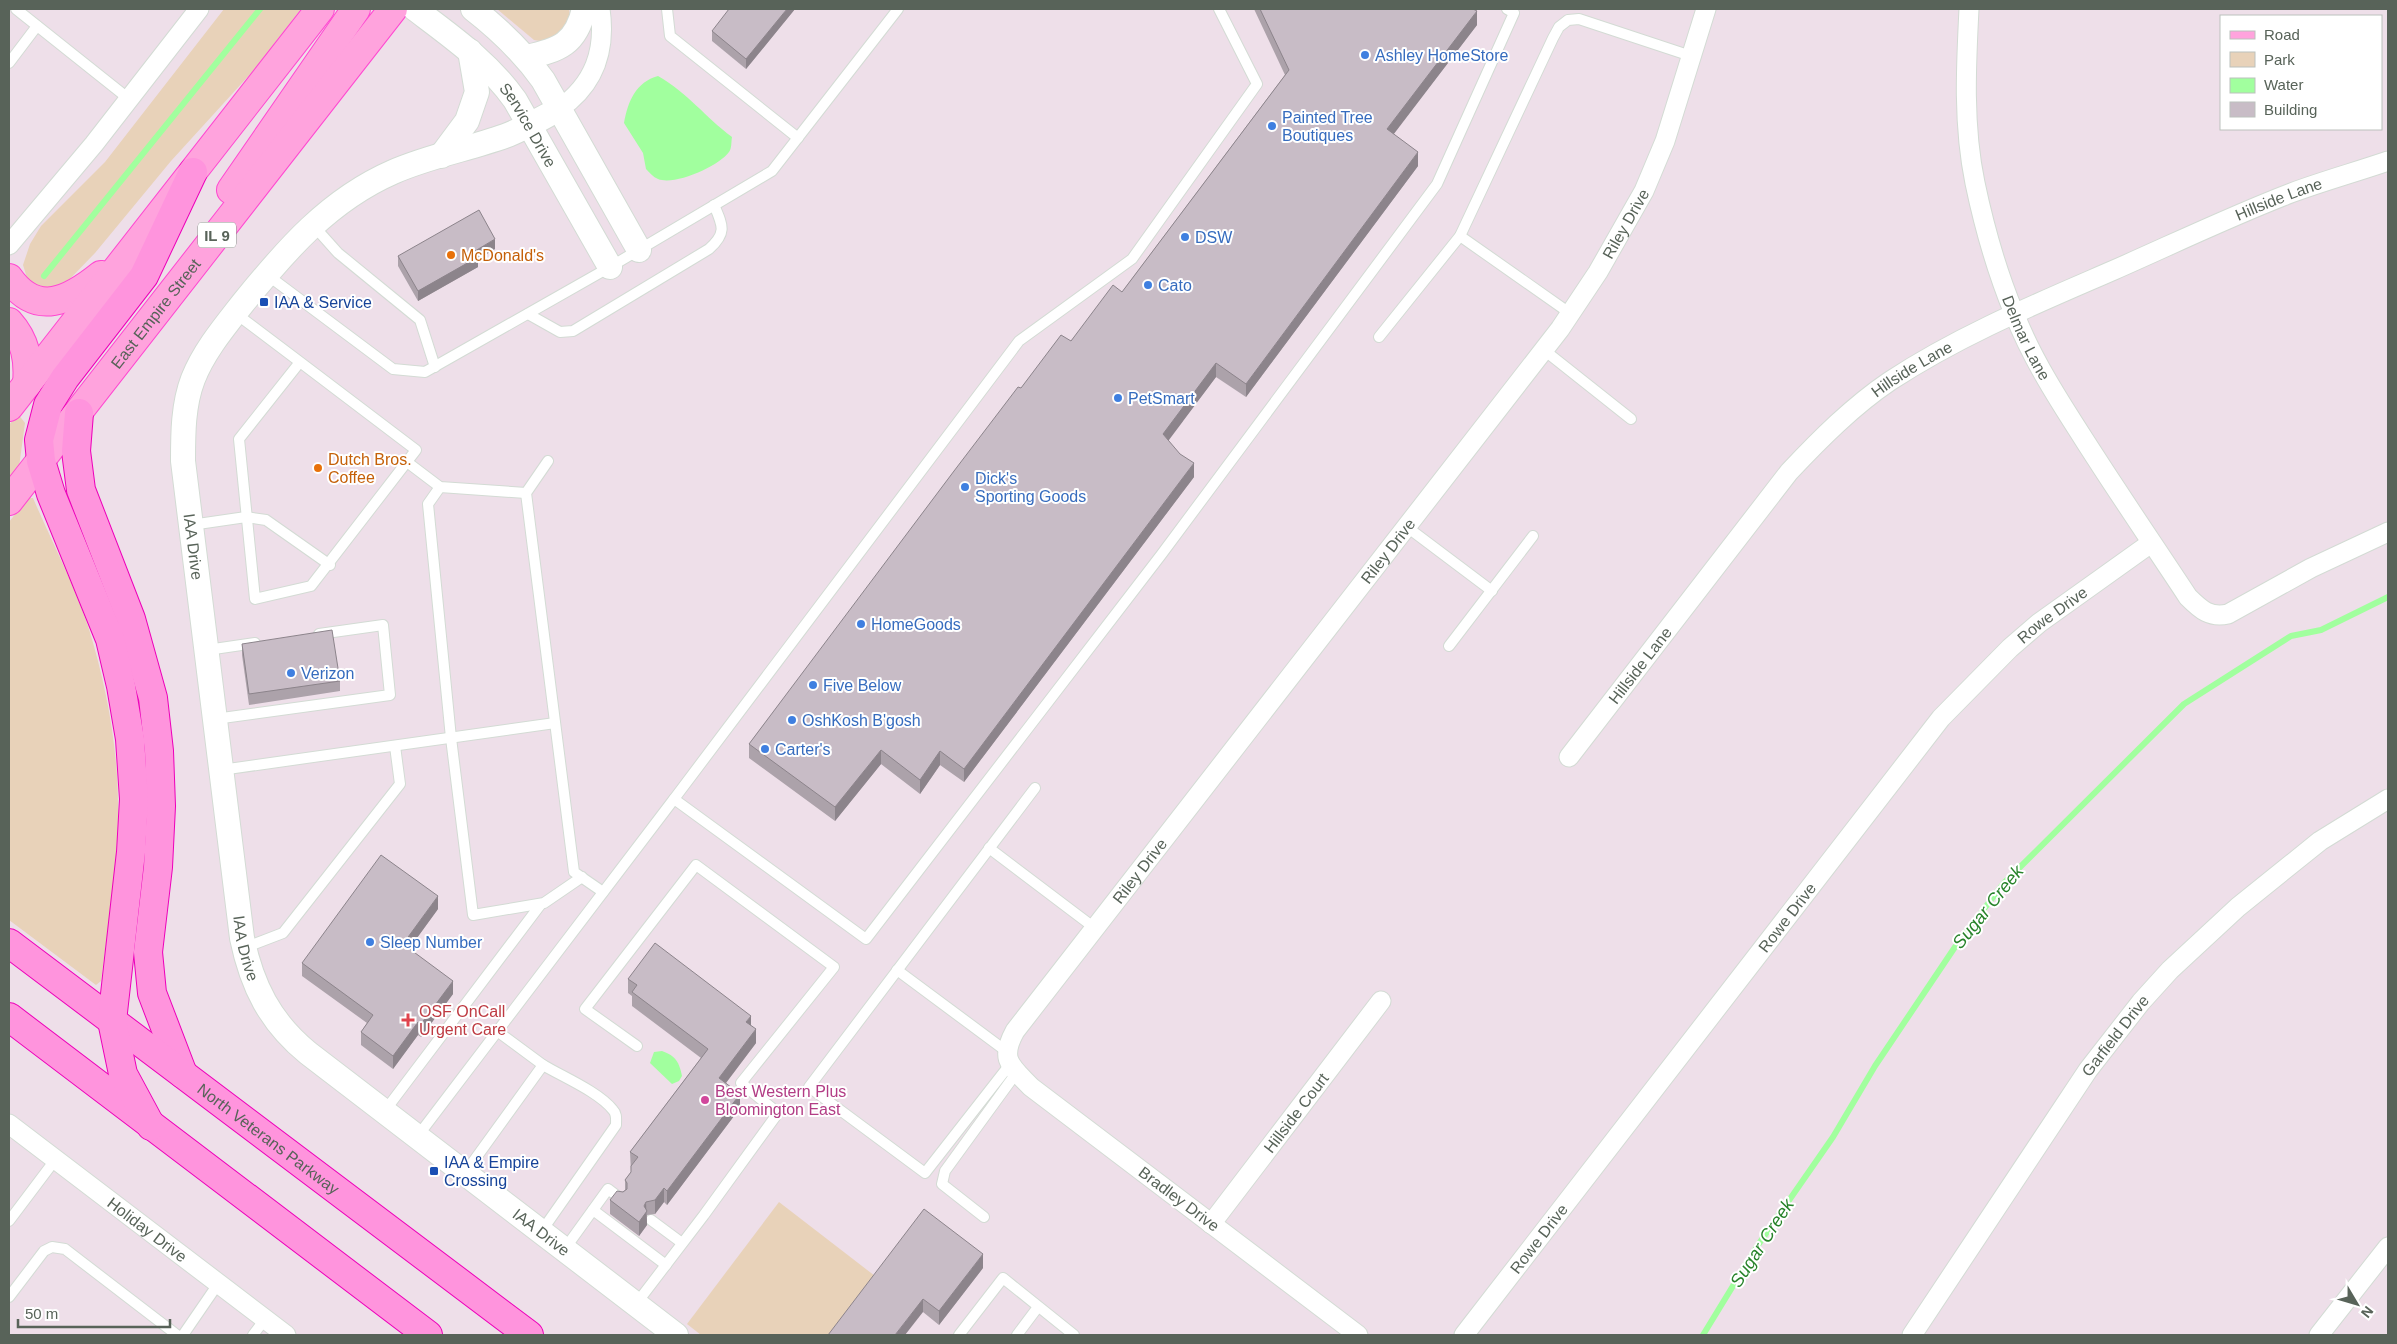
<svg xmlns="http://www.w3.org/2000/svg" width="2397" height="1344" font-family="Arial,sans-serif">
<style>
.green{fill:#e8d2b9}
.water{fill:#a1ff9e}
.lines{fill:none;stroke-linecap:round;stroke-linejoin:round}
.stream{stroke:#a1ff9e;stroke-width:6}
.service-casing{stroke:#d3dbd4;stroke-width:12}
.minor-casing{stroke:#d3dbd4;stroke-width:21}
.tertiary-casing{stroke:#d3dbd4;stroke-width:26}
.primary-casing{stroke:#ff47d1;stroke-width:30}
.trunk-casing{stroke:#ed00ba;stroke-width:30}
.service{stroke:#fff;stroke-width:10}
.minor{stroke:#fff;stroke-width:19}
.tertiary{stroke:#fff;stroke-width:24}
.primary{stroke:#ffa3dd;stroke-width:28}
.trunk{stroke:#ff94dd;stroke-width:28}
.wall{fill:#aca2aa}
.shaded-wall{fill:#8c848b}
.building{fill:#c8bcc6;stroke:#8c848b}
.shop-dot{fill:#3f7fe0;stroke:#fff;stroke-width:2}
.food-dot{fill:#e8710a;stroke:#fff;stroke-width:2}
.transit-dot{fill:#1a4fb4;stroke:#fff;stroke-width:2}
.health-dot{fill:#e0444e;stroke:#fff;stroke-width:2}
.hotel-dot{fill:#d1479c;stroke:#fff;stroke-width:2}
.labels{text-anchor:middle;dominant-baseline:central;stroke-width:4;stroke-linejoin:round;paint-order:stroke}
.shield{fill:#fff;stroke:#8a928b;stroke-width:1}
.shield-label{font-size:15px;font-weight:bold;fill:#586359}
.shop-label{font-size:16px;fill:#366cbe;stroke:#fff;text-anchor:start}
.street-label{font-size:16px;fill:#586359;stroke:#fff}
.food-label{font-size:16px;fill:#c56008;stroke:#fff;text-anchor:start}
.transit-label{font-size:16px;fill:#164399;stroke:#fff;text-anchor:start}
.health-label{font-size:16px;fill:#be3a42;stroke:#fff;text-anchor:start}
.hotel-label{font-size:16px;fill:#b23c85;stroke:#fff;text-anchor:start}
.water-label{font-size:18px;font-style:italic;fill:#27832a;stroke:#fff}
</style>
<rect width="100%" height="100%" fill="#eedfe9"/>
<g class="green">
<path d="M224,9H301L253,71L171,161L95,253L64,285L48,292L28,281L23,265L30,244L41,226L105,162Z"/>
<path d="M497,9H569L570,15L561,35L546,42L534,40Z"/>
<path d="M18,414L25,423L19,467L9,481V425Z"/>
<path d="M28,498H33C51,540 73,582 88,626C107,687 119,752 118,816C117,871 108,926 101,981L96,985L9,920V522Z"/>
<path d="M779,1202L875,1276L831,1335H701L687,1324Z"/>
</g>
<g class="water">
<path d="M658,76C688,93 705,117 732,137C731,142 732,148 729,152C719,166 675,186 658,179C653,177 650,173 646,169L643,153L624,123C628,101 636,82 658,76Z"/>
<path d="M662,1051C676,1056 679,1062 682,1076L679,1081L672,1084L650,1063L654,1052Z"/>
</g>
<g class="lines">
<g class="stream">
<path d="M44,276L260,9"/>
<path d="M1703,1335L1758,1245L1833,1137L1875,1066L1955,947L2003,884L2184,704L2291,636L2321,630L2388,597"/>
</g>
<defs>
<g id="service">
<path d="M16,9L129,99"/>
<path d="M667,9L670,36L798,138"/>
<path d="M9,63L37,26"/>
<path d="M313,225L338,253L420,320L435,367"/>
<path d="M1460,236L1571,314"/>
<path d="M266,274L393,369L425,372L610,267L772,171L898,9"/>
<path d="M235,313L300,362L239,439L255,599L311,586L416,450L300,362"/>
<path d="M528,314L560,332L573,331L709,249C727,233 723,226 714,205"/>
<path d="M1379,337L1460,236L1553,38L1559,27L1568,20L1579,19L1691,56"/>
<path d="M1544,350L1631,419"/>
<path d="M548,461L526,493L574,872L603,892"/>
<path d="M407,462L440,487L526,493"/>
<path d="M440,487L428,504L451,738L473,915L544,903L582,877"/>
<path d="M191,525L246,517L266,520L330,565"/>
<path d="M1407,527L1492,591"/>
<path d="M1449,646L1533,536"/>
<path d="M207,650L255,643"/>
<path d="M215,719L390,695L383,625L319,634"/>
<path d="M221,770L555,723"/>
<path d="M674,799L1019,341L1132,259L1257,84L1219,9"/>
<path d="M989,848L1096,929"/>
<path d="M244,948L283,933L400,784L395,746"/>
<path d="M897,970L1006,1051"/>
<path d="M497,1031L543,1065"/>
<path d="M1011,1063L925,1173L809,1087L1035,788"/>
<path d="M384,1112L541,904"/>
<path d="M417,1137L674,799L866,939L1161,555L1437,184L1514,13L1507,9"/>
<path d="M465,1173L543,1065C563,1077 599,1092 613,1110C617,1114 616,1119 616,1125L541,1232"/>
<path d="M593,1210L666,1265"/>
<path d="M984,1217L942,1184L945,1171L1017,1072"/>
<path d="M651,1220L682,1243"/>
<path d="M9,1221L55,1160"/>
<path d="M564,1250L608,1189L621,1199"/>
<path d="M9,1297L44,1251L52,1247L65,1249L177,1335"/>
<path d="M636,1304L704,1215L778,1113L741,1083L834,967L696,865L585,1009L637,1046"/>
<path d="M183,1335L218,1284"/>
<path d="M253,1335L265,1319"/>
<path d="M959,1335L1003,1278L1074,1335"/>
<path d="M1017,1335L1038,1307"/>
</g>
<g id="minor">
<path id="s1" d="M1969,9C1966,67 1963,125 1975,183C1984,226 1997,272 2014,313C2034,364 2065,410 2094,455C2125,503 2157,550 2188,597C2201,610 2210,618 2228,614L2311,568L2388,532"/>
<path d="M559,109C595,84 606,50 600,9"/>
<path d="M9,245L94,144L199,9"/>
<path id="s2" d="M1569,757L1789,472C1820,439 1853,406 1890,381C1960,335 2038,303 2114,270C2173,244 2231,216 2291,193C2323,181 2356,172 2388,161"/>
<path id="s3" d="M9,1124L286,1335"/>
<path id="s4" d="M1211,1224L1381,1001"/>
<path id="s5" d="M1358,1335L1031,1087C1011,1066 999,1060 1015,1031L1560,329L1598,272L1644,191L1665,141L1706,9"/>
<path id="s6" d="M1464,1335L1941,718L2010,648L2039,623L2151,543"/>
<path id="s7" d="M1912,1335L2088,1070L2141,1002L2170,970L2238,907L2320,841L2388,799"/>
<path d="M2319,1335L2388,1247"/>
</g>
<g id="tertiary">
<path id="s8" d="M415,9C452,37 488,62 515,100L610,267"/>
<path d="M473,9C500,30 523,52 543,80L639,250"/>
<path d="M527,57C559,50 576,44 584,9"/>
<path id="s9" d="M559,109C542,118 524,129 505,136C469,149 429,156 393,172C329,200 286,250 243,303C225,326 204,351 193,379C183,405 183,434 183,461L242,938C252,986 270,1022 308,1053L676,1335"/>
<path d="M441,156L467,121L477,92L470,51"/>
</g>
<g id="primary">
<path d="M231,190L356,9"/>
<path d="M9,278C37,318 70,300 101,275"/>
<path d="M9,322C26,341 29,360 27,384"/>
<path d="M9,407L320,9"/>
<path id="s10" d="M9,501L393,9"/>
</g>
<g id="trunk">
<path d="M79,413L76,451L81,490L131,619L153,698L159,751L161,806L158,867L148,952L152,993L183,1074"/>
<path id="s11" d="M9,943L529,1335"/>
<path d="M9,1017L428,1335"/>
<path d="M151,1126L123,1074L112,1021L131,852L134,799L130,739L121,686L110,639L51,494L41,461L39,440L48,405L65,378L144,276L193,172"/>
</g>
</defs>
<use href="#service" class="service-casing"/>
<use href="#minor" class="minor-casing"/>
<use href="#tertiary" class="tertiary-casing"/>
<use href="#primary" class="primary-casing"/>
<use href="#trunk" class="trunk-casing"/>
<use href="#service" class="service"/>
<use href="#minor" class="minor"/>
<use href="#tertiary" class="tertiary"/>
<use href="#primary" class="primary"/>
<use href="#trunk" class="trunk"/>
</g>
<g class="wall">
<path d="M795,9L746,69L712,41V31Z"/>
<path d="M1254,9H1473L1477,25L1393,134L1418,166L1246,397L1216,377L1168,440L1194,477L964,782L940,765L920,794L881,764L835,821L749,758V744L1021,388L1122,292L1285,75Z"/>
<path d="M495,249L478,259V267L418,301L398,266V256Z"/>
<path d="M242,644L340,681V691L249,705L242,655Z"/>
<path d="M438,909L409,949L453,994L421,1037L418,1035L393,1069L361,1045V1032L367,1023L302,976V963Z"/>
<path d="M628,979L751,1025L756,1043L726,1083L740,1108L667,1205L664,1202L655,1214L647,1215V1225L639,1236L610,1214V1200L625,1190V1180L631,1172L630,1152L701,1058L632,1006V996L628,993Z"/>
<path d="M983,1268L939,1325L923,1312L828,1335Z"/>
</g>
<g class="shaded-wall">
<path d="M787,9H795L746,69V59Z"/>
<path d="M1477,11V25L1387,143V129Z"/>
<path d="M1418,152V166L1246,397V384Z"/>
<path d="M495,239V249L478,259V267L418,301V291L475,251Z"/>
<path d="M1216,363V377L1163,448V434Z"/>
<path d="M1194,463V477L964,782V769Z"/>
<path d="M881,750V764L835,821V807Z"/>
<path d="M940,751V765L920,794V780Z"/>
<path d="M438,896V909L403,957V944Z"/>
<path d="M453,981V994L421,1037V1024Z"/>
<path d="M751,1016V1029L746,1022Z"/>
<path d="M418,1022V1035L393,1069V1056Z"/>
<path d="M756,1029V1043L719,1092V1078Z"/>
<path d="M740,1094V1108L667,1205V1191Z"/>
<path d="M664,1188V1202L655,1214V1200Z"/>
<path d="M646,1202L647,1225L639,1236V1222Z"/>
<path d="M983,1254V1268L939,1325V1311Z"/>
<path d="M923,1299V1312L905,1335H895Z"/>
</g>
<g class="building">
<path d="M729,9H787L746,59L712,31Z"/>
<path d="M1260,9H1473L1477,11L1387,129L1418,152L1246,384L1216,363L1163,434L1180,454L1194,463L964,769L940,751L920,780L881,750L835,807L749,744L954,471L1018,387L1021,388L1061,335L1071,341L1113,285L1122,292L1289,70Z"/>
<path d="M479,210L495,239L475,251L478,257L418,291L398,256Z"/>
<path d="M332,630L340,681L249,694L242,644Z"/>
<path d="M381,855L438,896L403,944L453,981L421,1024L418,1022L393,1056L361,1032L373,1015L302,963Z"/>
<path d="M655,943L751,1016L746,1022L756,1029L719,1078L740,1094L667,1191L664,1188L655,1200L646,1202L644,1206L647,1211L639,1222L610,1200L617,1191L623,1192L627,1189V1183L625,1180L631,1172V1166L638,1157L630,1152L708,1049L632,992L637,985L628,979Z"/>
<path d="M924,1209L983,1254L939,1311L923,1299L895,1335H828Z"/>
</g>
<g class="shop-dot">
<circle cx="1365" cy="55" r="5"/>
<circle cx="1272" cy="126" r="5"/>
<circle cx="1185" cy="237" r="5"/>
<circle cx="1148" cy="285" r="5"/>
<circle cx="1118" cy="398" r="5"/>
<circle cx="965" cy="487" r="5"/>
<circle cx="861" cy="624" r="5"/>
<circle cx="291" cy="673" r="5"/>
<circle cx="813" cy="685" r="5"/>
<circle cx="792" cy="720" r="5"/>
<circle cx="765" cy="749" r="5"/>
<circle cx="370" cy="942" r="5"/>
</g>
<g class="food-dot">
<circle cx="451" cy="255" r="5"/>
<circle cx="318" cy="468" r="5"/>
</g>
<g class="transit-dot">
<rect x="259" y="297" width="10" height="10" rx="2.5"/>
<rect x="429" y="1166" width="10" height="10" rx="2.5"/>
</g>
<path class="health-dot" d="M405.5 1012.5h5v5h5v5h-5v5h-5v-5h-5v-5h5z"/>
<circle class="hotel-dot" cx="705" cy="1100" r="5"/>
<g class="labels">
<rect class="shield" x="198" y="222.5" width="38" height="25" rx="4"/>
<g class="shield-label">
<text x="217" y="235">IL 9</text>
</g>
<g class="shop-label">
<text x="1375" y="55">Ashley HomeStore</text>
<text x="1282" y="117">Painted Tree<tspan x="1282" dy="18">Boutiques</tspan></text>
<text x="1195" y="237">DSW</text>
<text x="1158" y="285">Cato</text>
<text x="1128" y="398">PetSmart</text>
<text x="975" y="478">Dick's<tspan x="975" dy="18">Sporting Goods</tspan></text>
<text x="871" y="624">HomeGoods</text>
<text x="301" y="673">Verizon</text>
<text x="823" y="685">Five Below</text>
<text x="802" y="720">OshKosh B'gosh</text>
<text x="775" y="749">Carter's</text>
<text x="380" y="942">Sleep Number</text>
</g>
<g class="street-label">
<text stroke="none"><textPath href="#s8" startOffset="164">Service Drive</textPath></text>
<text stroke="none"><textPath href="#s2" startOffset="926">Hillside Lane</textPath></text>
<text stroke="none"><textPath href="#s5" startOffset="1489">Riley Drive</textPath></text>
<text stroke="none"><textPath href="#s10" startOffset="238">East Empire Street</textPath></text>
<text stroke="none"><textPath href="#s1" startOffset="338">Delmar Lane</textPath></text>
<text stroke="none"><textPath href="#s2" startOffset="521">Hillside Lane</textPath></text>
<text stroke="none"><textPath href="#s9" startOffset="640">IAA Drive</textPath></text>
<text stroke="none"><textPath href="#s5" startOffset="1084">Riley Drive</textPath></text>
<text stroke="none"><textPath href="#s6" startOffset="932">Rowe Drive</textPath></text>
<text stroke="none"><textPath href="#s2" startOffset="116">Hillside Lane</textPath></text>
<text stroke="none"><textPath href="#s5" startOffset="679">Riley Drive</textPath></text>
<text stroke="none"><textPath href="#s6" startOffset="528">Rowe Drive</textPath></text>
<text stroke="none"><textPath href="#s9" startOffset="1045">IAA Drive</textPath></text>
<text stroke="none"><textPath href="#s7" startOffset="362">Garfield Drive</textPath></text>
<text stroke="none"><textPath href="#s4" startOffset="140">Hillside Court</textPath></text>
<text stroke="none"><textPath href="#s11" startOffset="325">North Veterans Parkway</textPath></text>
<text transform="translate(1179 1199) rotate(37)">Bradley Drive</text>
<text stroke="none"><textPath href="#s3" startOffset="174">Holiday Drive</textPath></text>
<text stroke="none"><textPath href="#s9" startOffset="1464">IAA Drive</textPath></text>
<text stroke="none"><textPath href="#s6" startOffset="122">Rowe Drive</textPath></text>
</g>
<g class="food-label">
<text x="461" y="255">McDonald's</text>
<text x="328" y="459">Dutch Bros.<tspan x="328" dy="18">Coffee</tspan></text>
</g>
<g class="transit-label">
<text x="274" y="302">IAA &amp; Service</text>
<text x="444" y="1162">IAA &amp; Empire<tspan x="444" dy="18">Crossing</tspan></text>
</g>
<g class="health-label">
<text x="419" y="1011">OSF OnCall<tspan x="419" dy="18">Urgent Care</tspan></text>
</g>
<g class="hotel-label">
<text x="715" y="1091">Best Western Plus<tspan x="715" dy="18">Bloomington East</tspan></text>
</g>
<g class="water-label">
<text transform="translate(1988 907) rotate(-51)">Sugar Creek</text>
<text transform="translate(1762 1243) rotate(-57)">Sugar Creek</text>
</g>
</g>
<rect width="2397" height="1344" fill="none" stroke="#586359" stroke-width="20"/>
<rect x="2220" y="15" width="162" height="115" fill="#ffffff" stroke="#bcc1bd"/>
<rect x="2230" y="31" width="25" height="8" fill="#ffa3dd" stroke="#bcc1bd"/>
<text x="2264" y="40" font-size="15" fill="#586359">Road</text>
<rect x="2230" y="52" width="25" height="15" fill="#e8d2b9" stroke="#bcc1bd"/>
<text x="2264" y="65" font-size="15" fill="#586359">Park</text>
<rect x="2230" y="78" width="25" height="15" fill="#a1ff9e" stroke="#bcc1bd"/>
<text x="2264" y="90" font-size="15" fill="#586359">Water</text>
<rect x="2230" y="102" width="25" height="15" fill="#c8bcc6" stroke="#bcc1bd"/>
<text x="2264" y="115" font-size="15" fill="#586359">Building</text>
<g transform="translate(2357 1304) rotate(128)" stroke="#ffffff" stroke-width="4" paint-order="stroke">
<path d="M0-4L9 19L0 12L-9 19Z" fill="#586359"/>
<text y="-8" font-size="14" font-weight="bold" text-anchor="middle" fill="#586359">N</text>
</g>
<path d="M18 1319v8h152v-8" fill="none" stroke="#586359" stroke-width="2.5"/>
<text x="25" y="1319" font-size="15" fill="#586359" stroke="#ffffff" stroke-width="4" paint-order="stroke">50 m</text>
</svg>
